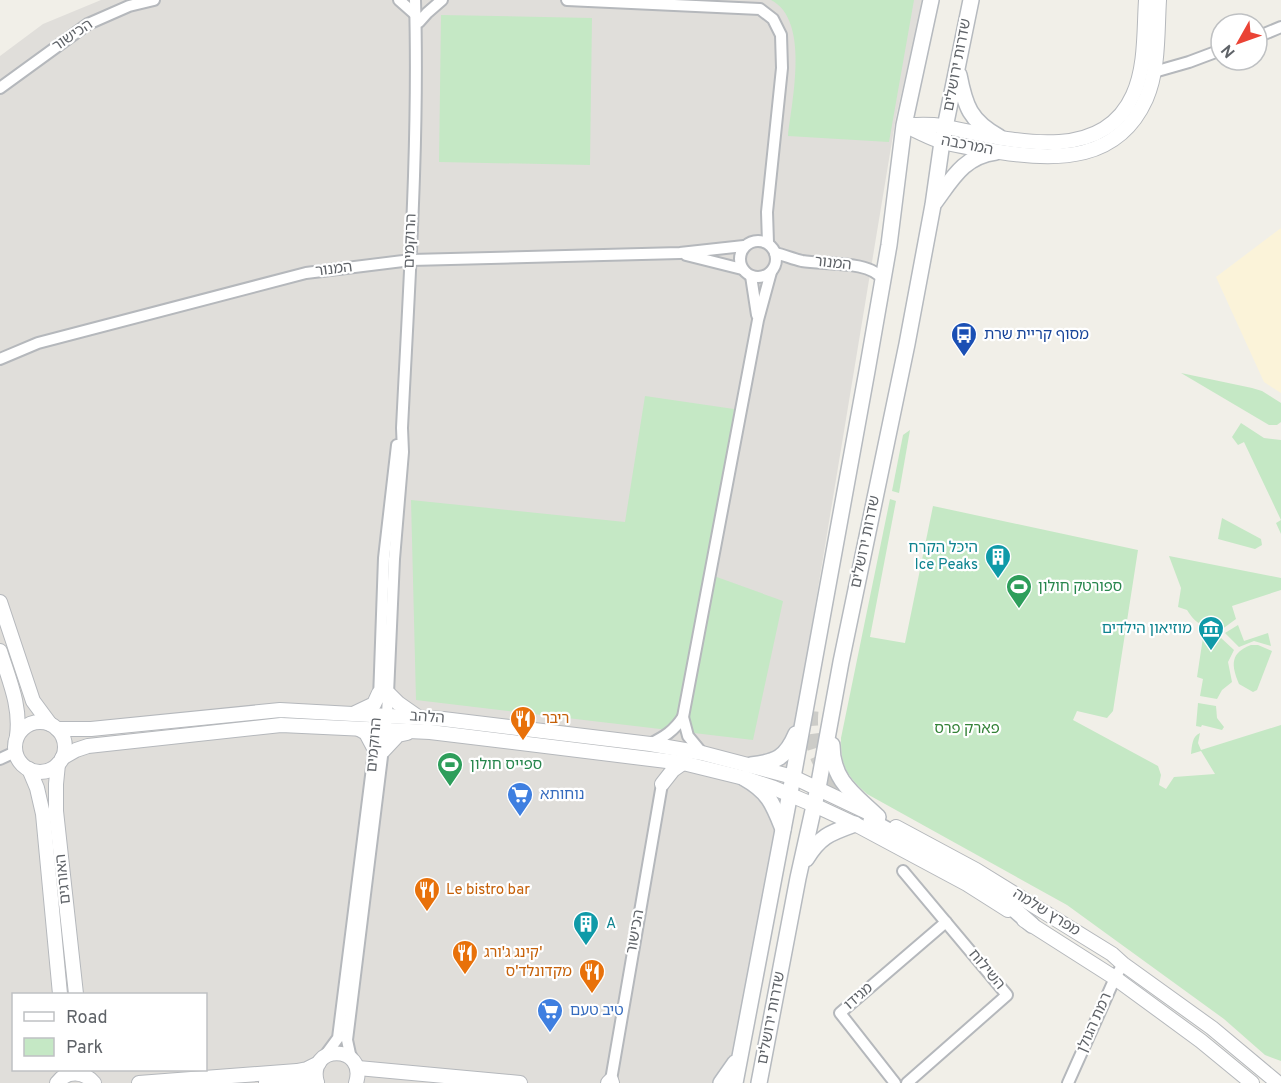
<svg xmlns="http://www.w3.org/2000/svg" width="1281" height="1083" font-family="Overpass,'Noto Sans Hebrew',sans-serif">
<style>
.industrial{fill:#e0deda;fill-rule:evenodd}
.green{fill:#c5e8c5}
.sand{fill:#fbf3d9}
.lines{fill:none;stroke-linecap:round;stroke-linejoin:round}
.secondary-tunnel{stroke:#ccccc8;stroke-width:15;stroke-dasharray:15 8;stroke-linecap:butt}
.minor-casing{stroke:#b5b8bc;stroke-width:14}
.tertiary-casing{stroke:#b5b8bc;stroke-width:16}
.secondary-casing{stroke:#b6babf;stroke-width:18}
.minor{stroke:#fff;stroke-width:10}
.tertiary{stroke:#fff;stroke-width:14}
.secondary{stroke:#fff;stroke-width:15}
.labels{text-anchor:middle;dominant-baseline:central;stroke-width:4.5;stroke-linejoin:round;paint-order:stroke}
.street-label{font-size:15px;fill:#5f6368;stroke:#fff}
.transit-label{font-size:15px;fill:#164399;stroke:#fff;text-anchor:start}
.culture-label{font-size:15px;fill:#0d838f;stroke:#fff;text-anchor:end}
.leisure-label{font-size:15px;fill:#27864d;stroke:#fff;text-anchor:start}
.food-label{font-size:15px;fill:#c56008;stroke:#fff;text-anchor:start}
.park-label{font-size:15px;fill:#348238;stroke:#fff}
.shop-label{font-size:15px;fill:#366cbe;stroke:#fff;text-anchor:start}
</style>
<rect width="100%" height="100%" fill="#f1efe8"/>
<path class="industrial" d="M101,0H923L896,117L778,830L729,1083H0V56L43,24ZM14,994H206V1070H14Z"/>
<g class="green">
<path d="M771,0H914L889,142L788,136C792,100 810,20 771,0Z"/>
<path d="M441,15L592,18L590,165L439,162Z"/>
<path d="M1181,373L1252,388L1262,391L1281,403V422L1277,425H1269Z"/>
<path d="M645,396L734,409L714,576L783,601L753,740L416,700L411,500L625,522Z"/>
<path d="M1241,423L1264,438L1281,440V534L1276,523L1281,520L1244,442L1238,445L1232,437Z"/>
<path d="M910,430L899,493L892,491L903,435Z"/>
<path d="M890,499L896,501L870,637L905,643L933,506L1138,550L1113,711L1107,718L1077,711L1073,720L1158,766L1161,775L1159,785L1166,789L1174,777L1215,774L1201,751L1191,754C1192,746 1192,736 1200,733L1198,743L1201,750L1281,725V1061L1265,1055L1224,1019L1067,905L867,794C846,775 841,767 841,738Z"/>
<path d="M1222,518L1261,539L1262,545L1255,549L1218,539Z"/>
<path d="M1169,556L1281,578V590L1232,606L1236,619L1221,630C1202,624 1198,627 1187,610L1178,607L1181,588Z"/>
<path d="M1238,625L1244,641L1268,633L1271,646L1254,641L1239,647L1225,633Z"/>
<path d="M1204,631L1220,637L1234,650L1228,662L1232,682L1222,690L1217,699L1200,696L1203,679L1197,677Z"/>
<path d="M1251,645H1258L1272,651L1257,690L1253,692L1239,684C1231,665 1230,653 1251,645Z"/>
<path d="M1198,703L1216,706L1217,718L1224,727L1222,730L1202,725L1201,727L1196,726Z"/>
</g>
<path class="sand" d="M1281,228V393L1264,382L1216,277Z"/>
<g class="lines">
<path class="secondary-tunnel" d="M811,711C807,748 826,781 853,806"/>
<defs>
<g id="minor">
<path d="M399,0L416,15"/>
<path d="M567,0L760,9L773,19L781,35L782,68L767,212L768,243"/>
<path d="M419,22L427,13L442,0"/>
<path d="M1257,37L1281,27"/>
<path d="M1154,72L1189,62L1221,50"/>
<path d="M0,88L88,24L129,6L154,0"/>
<circle cx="758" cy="259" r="18"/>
<path d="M775,253C784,255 793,259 802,261C824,265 871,260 883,280"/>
<path d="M686,255L742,269"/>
<path d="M751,276L757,315"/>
<path d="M0,359L38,343L306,273L411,260L680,253L744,246"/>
<path d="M379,699L384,558L397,445"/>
<path d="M683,717L688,736L702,753"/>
<path d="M650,744C664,737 674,731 683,717L758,320L771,272"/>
<path d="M0,759L15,752"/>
<path d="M903,871L1007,995L907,1083"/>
<path d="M324,1057L338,1038L375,744"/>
<path d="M353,1060L350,1054L347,1040L387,716L394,559L403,452L402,428C409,285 419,142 415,0"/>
<path d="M611,1080L662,784"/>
<path d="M895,1083L840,1013L946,922"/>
<path d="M1068,1083L1115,978L1123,964"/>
</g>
<g id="tertiary">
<path d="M904,125C915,130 926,136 937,140C957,147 980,149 1000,152C1058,161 1118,161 1146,99C1159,69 1157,33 1159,0"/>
<path d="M909,125C919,125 931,124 941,126C1000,137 1100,169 1133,95C1146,67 1144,30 1146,0"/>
<path d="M0,602L33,701L50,724"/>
<path d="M0,651C9,680 21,706 17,736"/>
<path d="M389,694L398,703L418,717"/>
<path d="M355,713L374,704L379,693"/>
<circle cx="40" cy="747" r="25"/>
<path d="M57,729H91L280,710L443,719L650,744L702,753L793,777L871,814"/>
<path d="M359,729L366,733L375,750"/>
<path d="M383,751L398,735L407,733"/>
<path d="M62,758L76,750L88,746L281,725L430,732L683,763L744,778L774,788L814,805L855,824L967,884L1008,910"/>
<path d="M58,764L56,784V811L76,994"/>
<path d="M29,769L37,788L43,814L60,994"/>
<path d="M662,784L673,770L683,763"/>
<path d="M896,827L976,870L1112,954L1123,964L1212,1028L1278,1083"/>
<path d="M1024,920L1115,978L1201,1041L1252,1083"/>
<path d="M358,1068L520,1083"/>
<path d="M57,1083C67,1070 84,1071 94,1083"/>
<path d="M139,1083L297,1071L307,1069L319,1063"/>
<path d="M266,1083L304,1079L317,1083"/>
<path d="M317,1083C306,1043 368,1044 356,1083"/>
<path d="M608,1083L611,1080L612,1083"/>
</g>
<g id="secondary">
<path d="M959,75C965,106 970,121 999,137"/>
<path d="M935,202C952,179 964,156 996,152"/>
<path d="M832,745C832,781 854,794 878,817"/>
<path d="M751,765C776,762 786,758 796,734"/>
<path d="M744,778C769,792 773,804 783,829"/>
<path d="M871,821L985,884L1032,925"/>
<path d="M806,859C820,836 830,833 855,824"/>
<path d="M721,1083L735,1063"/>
<path d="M735,1083L793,777L867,371L889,245L904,125L931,0"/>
<path d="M759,1083L798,878L818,788L841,662L907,344L933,205L942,142L971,0"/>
</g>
</defs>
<use href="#minor" class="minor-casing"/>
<use href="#tertiary" class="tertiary-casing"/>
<use href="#secondary" class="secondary-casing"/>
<use href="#minor" class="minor"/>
<use href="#tertiary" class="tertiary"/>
<use href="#secondary" class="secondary"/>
</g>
<defs>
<symbol id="bus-pin" viewBox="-11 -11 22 30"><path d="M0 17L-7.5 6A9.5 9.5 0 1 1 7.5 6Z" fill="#1a4fb4" stroke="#fff"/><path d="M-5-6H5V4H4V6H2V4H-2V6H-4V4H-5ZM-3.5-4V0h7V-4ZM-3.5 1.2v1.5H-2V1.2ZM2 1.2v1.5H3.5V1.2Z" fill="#fff"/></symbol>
<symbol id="building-pin" viewBox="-11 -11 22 30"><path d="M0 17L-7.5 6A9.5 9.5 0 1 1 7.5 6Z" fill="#0f9aa8" stroke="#fff"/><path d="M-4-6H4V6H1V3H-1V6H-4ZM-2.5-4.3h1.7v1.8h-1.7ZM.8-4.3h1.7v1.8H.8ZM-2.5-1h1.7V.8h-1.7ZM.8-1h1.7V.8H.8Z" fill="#fff"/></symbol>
<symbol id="stadium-pin" viewBox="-11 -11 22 30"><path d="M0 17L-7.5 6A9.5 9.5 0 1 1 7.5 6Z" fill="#2e9e5b" stroke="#fff"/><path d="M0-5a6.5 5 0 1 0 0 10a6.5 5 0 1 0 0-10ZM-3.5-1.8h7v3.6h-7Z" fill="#fff"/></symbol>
<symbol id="museum-pin" viewBox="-11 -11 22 30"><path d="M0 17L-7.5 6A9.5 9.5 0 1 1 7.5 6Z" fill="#0f9aa8" stroke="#fff"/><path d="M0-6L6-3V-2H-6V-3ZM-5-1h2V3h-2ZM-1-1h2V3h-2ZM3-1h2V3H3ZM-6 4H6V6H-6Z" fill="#fff"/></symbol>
<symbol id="restaurant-pin" viewBox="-11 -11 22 30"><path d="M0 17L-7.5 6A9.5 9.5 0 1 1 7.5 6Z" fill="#e8710a" stroke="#fff"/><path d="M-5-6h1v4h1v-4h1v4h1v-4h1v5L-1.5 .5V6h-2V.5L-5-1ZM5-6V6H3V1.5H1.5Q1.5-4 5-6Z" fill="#fff"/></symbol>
<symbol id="supermarket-pin" viewBox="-11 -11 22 30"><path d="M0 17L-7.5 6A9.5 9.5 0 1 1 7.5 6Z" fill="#3f7fe0" stroke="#fff"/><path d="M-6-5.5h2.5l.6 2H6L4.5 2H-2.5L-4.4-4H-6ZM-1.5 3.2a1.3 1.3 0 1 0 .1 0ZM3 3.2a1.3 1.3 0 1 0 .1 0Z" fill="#fff"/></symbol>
</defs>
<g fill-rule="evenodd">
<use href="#bus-pin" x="949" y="320" width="30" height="40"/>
<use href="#building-pin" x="983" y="542" width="30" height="40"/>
<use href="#stadium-pin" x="1004" y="572" width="30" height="40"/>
<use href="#museum-pin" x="1196" y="614" width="30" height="40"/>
<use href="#restaurant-pin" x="508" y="704" width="30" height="40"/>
<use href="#stadium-pin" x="435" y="750" width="30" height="40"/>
<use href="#supermarket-pin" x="505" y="780" width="30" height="40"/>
<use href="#restaurant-pin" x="412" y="875" width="30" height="40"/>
<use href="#building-pin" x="571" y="909" width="30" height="40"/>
<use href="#restaurant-pin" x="450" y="938" width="30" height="40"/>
<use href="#restaurant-pin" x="577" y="957" width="30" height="40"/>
<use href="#supermarket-pin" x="535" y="996" width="30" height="40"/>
</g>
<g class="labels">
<g class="street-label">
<text transform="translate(73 36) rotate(-34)">הכישור</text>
<text transform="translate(958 65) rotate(-79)">שדרות ירושלים</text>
<text transform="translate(967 146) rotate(11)">המרכבה</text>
<text transform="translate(411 241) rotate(-88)">הרוקמים</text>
<text transform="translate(833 264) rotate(6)">המנור</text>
<text transform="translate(334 270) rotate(-7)">המנור</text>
<text transform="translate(866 542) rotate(-78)">שדרות ירושלים</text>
<text transform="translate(427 718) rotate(4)">הלהב</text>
<text transform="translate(375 745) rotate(-85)">הרוקמים</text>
<text transform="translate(64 879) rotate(-96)">האורגים</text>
<text transform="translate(1046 913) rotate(32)">מפרץ שלמה</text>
<text transform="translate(636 932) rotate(-80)">הכישור</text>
<text transform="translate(986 970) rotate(50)">השילוח</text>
<text transform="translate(859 997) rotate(-41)">מגידו</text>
<text transform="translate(772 1018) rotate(-79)">שדרות ירושלים</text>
<text transform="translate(1095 1023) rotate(-66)">רמת הגולן</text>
</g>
<g class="transit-label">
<text x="984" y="335">מסוף קריית שרת</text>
</g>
<g class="culture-label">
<text x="978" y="548">היכל הקרח<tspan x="978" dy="17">Ice Peaks</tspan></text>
<text x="1192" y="629">מוזיאון הילדים</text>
<text x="606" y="924" text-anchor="start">A</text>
</g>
<g class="leisure-label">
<text x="1038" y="587">ספורטק חולון</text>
<text x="470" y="765">ספייס חולון</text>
</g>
<g class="food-label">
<text x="542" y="719">ריבר</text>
<text x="446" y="890">Le bistro bar</text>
<text x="484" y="953">קינג ג'ורג'</text>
<text x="572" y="972" text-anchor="end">מקדונלד'ס</text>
</g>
<g class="park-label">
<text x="967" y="729">פארק פרס</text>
</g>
<g class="shop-label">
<text x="540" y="795">נוחותא</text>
<text x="570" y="1011">טיב טעם</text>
</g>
</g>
<rect x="12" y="993" width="195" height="78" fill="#ffffff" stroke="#bfc1c3" stroke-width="1.5"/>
<rect x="24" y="1012" width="30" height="9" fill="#ffffff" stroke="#bfc1c3" stroke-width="1.5"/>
<text x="66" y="1023" font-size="18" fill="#5f6368">Road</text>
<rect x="24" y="1038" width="30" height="18" fill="#c5e8c5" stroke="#bfc1c3" stroke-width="1.5"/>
<text x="66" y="1053" font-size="18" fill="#5f6368">Park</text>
<g transform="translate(1239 42) rotate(230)"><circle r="28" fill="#ffffff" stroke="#bfc1c3" stroke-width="1.5"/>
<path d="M0-4.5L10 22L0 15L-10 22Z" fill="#ea4335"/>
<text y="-9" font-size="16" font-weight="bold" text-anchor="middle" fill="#5f6368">N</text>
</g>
</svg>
